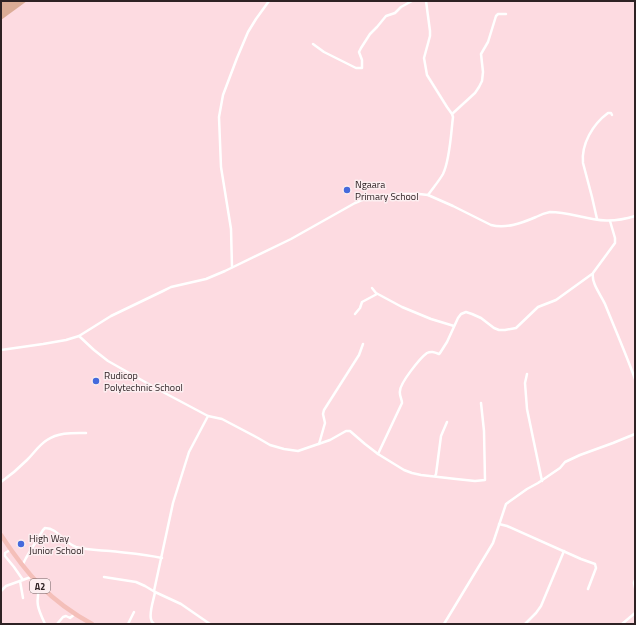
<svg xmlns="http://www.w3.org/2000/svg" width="636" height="625" font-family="'Titillium Web',sans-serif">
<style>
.green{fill:#dbac96}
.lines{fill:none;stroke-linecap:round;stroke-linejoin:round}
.minor{stroke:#fff;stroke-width:2.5}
.primary{stroke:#f4bfb9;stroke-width:4.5}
.poi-dot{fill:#456adc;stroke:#fceef0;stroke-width:1.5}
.labels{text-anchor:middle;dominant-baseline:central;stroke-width:3;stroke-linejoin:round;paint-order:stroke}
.shield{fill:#fceef0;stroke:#6c5f61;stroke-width:1}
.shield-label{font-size:9px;font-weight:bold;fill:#2e2224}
.poi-label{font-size:10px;fill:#2e2224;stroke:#fceef0;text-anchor:start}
</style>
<rect width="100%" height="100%" fill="#fddbe1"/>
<path class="green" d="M1,1H27L1,20Z"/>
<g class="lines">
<g class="minor">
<path d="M426,1L430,31V36L424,58L427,75L447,107L452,114L453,117C451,133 450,160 443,174C439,181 433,188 428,195"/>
<path d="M313,44L324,52L356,68H362V60L359,52L361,48L370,34L377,27L386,16L395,13L401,7L412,1"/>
<path d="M452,114L475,93L479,87L482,81L483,72L481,54L488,42L496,16L498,14H506"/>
<path d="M597,219L592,197L583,163C581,144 593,124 608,113H611L612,115"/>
<path d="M610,221L615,238V243L593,273C591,283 601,295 605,304C615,329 626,354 635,379"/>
<path d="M232,267L231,229L221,167L219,117L223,95L237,58L248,32L256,19L269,1"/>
<path d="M372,288L376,293L402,307L431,319L454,326"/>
<path d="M355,314L360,308L362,302L377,294"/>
<path d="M79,336L94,350L108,361L161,391L208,416L222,419L258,438L270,445L284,449L298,451L330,440L346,431H350L365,444L378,454L404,470L412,473L421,475L456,479L475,481L485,480L484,431L481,403"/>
<path d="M1,350L43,344L66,340L79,336L111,316L163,291L171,287L206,279L225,271L291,239L355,203L362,200L370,198L402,194H419L428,195L453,206L491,225C506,229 522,223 536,217C540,215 545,213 550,212C559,212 569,214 578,216C599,221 613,223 635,216"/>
<path d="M527,374L525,383L527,409L542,481"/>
<path d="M319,444L325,423L323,414L324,410L359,355L363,344"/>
<path d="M378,454L402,403C402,399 399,395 400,391C400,383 420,358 427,353C431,351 434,352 439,354L440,353L447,342L458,318L461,314L466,312L472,314L481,318L494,328L499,330H505L516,328L538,307L556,300L592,274"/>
<path d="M435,476L436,474L441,436L447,422"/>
<path d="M1,482C11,475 19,468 27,460C34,453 39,445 47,440C59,432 73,433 86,433"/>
<path d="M499,524L507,526L581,559L595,564L596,568L588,589"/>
<path d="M10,550L5,553V556L14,567L23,580"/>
<path d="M22,566L26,558L43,530L45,528C58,528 64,543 76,547C87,550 98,550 110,551C127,553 145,554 162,558"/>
<path d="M104,577L136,582L145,586L155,592L181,604L210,624"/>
<path d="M635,580L634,583L635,588"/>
<path d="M20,581L23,598"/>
<path d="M40,586C35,603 38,609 45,624"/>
<path d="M1,591L6,586L31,577"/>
<path d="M154,591L173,503L189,452L208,416"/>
<path d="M57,624L63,617L66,616L70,618L75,614"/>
<path d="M128,624L134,612"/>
<path d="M154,624C152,622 151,621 151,619C149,612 154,599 155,592"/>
<path d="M444,624L493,543L506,504L527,489L538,483L560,468L565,462L580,455L613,443L635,434"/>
<path d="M525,624L536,613L541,606L564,551"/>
<path d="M622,624L635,613"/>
</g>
<path class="primary" d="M1,535C27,575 50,601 92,624"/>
</g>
<g class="poi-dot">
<circle cx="347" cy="190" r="4"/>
<circle cx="96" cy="381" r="4"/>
<circle cx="21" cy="544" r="4"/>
</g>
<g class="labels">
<rect class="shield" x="30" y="579" width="20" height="14" rx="3"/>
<g class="shield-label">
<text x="40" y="586">A2</text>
</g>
<g class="poi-label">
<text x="355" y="184">Ngaara<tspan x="355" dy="12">Primary School</tspan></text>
<text x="104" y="375">Rudicop<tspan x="104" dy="12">Polytechnic School</tspan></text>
<text x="29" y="538">High Way<tspan x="29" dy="12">Junior School</tspan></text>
</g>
</g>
<rect width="636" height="625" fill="none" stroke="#2e2224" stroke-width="4"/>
</svg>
